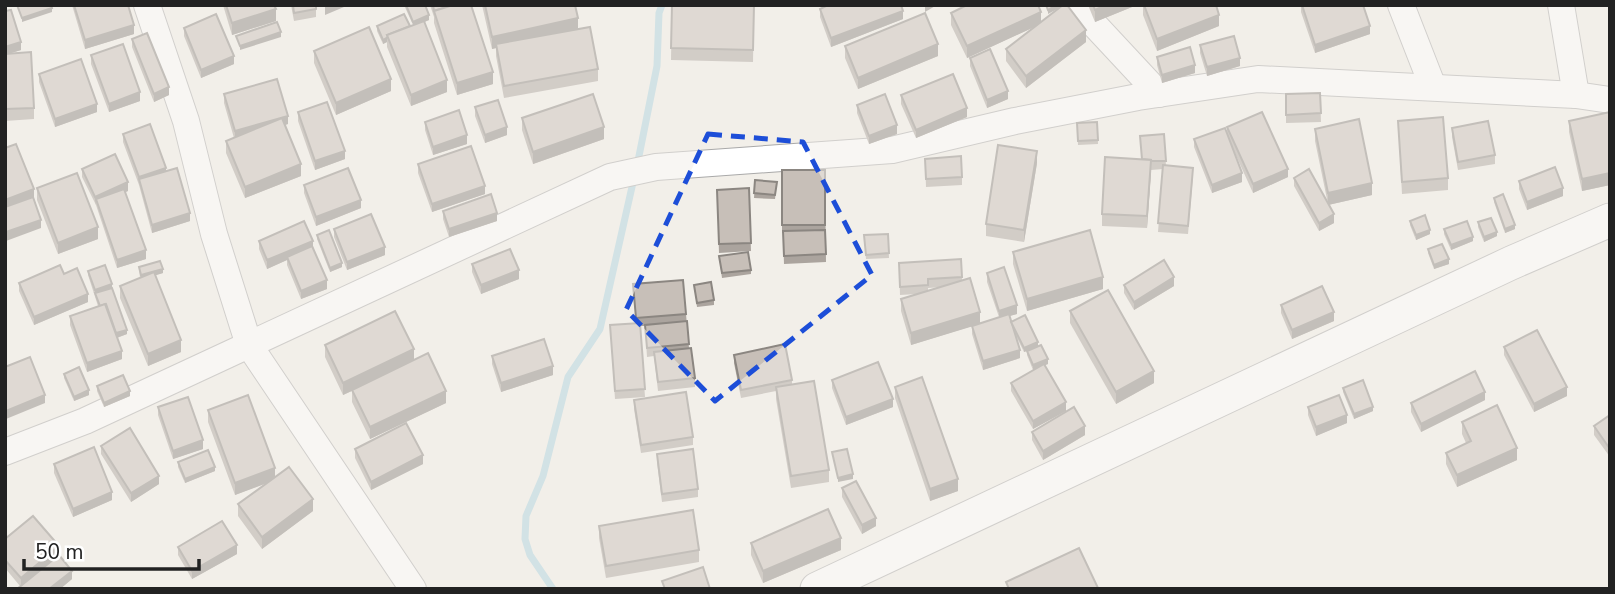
<svg xmlns="http://www.w3.org/2000/svg" width="1615" height="594" font-family="'Nunito Sans',sans-serif">
<style>
.lines{fill:none;stroke-linecap:round;stroke-linejoin:round}
.stream{stroke:#aad3df;stroke-width:7}
.minor-casing{stroke:#a9a9a9;stroke-width:28}
.tertiary-casing{stroke:#a9a9a9;stroke-width:35}
.minor{stroke:#fff;stroke-width:26}
.tertiary{stroke:#fff;stroke-width:33}
.wall{fill:#aba49e;fill-rule:evenodd}
.shaded-wall{fill:#8b8681}
.building{fill:#c7bfb8;stroke:#8b8681;stroke-width:2}
.marked{fill:none;stroke:#1d4ed8;stroke-width:5;stroke-dasharray:14 9;stroke-linejoin:round}
</style>
<rect width="100%" height="100%" fill="#f2efe9"/>
<g class="lines">
<g class="stream">
<path d="M637,166L657,66L659,13L662,5"/>
<path d="M553,589L530,555L525,539L526,516L543,476L568,377L600,329L634,178"/>
</g>
<defs>
<g id="minor">
<path d="M147,5L186,121L214,234L249,345L413,589"/>
<path d="M1076,5L1159,94"/>
<path d="M1401,5L1433,87"/>
<path d="M1561,5L1576,95"/>
<path d="M5,452L85,421L610,177L656,167L892,150L1015,121L1138,97L1258,79L1576,95L1610,100"/>
</g>
<path id="tertiary" d="M817,589L1511,263L1610,220"/>
</defs>
<use href="#minor" class="minor-casing"/>
<use href="#tertiary" class="tertiary-casing"/>
<use href="#minor" class="minor"/>
<use href="#tertiary" class="tertiary"/>
</g>
<g class="wall">
<path d="M72,5H128L134,34L85,49Z"/>
<path d="M223,5H274L276,21L232,35Z"/>
<path d="M291,5H316V17L294,21Z"/>
<path d="M404,5H425L429,20L424,22L447,92L411,106L387,47V42L383,44L377,31V26H410L413,25Z"/>
<path d="M430,5H471L493,84L457,95L434,23V17Z"/>
<path d="M482,5H575L578,29L598,69V81L504,98L496,56V48L492,49Z"/>
<path d="M672,5H754L753,62L671,60Z"/>
<path d="M1088,5H1137L1095,22Z"/>
<path d="M1143,5H1216L1219,26L1157,51L1143,15Z"/>
<path d="M1301,5L1370,34L1315,53L1301,12Z"/>
<path d="M820,9L903,19L831,47L820,17Z"/>
<path d="M5,11L21,50L11,53L34,108V119L5,121Z"/>
<path d="M951,13L1041,22L1086,42L1026,88L1006,61V49L1036,26L967,58L951,25Z"/>
<path d="M184,28L234,64L201,78L184,36Z"/>
<path d="M132,39L169,95L154,102L132,47Z"/>
<path d="M1200,45L1240,66L1207,76L1200,53Z"/>
<path d="M845,46L938,56L858,89L845,58Z"/>
<path d="M314,51L391,91L336,115L314,63Z"/>
<path d="M91,55L140,101L109,112L91,64Z"/>
<path d="M1157,57L1195,73L1162,83L1157,65Z"/>
<path d="M970,58L1008,99L987,108L970,66Z"/>
<path d="M39,74L97,112L55,127L39,82Z"/>
<path d="M1320,93L1321,122L1286,123V94Z"/>
<path d="M224,94L288,124L285,125L301,176L245,198L226,153V141L234,138L224,103Z"/>
<path d="M901,95L967,117L916,138L901,104Z"/>
<path d="M857,105L897,134L869,144L857,113Z"/>
<path d="M475,107L507,135L485,143L475,116Z"/>
<path d="M298,112L345,159L315,170L298,121Z"/>
<path d="M1610,112V185L1582,191L1569,132V121Z"/>
<path d="M522,118L604,139L533,164L522,130Z"/>
<path d="M1398,121L1448,178V190L1402,194Z"/>
<path d="M425,122L467,144L433,155L425,130Z"/>
<path d="M1097,122L1098,144L1078,145L1077,123Z"/>
<path d="M1227,127L1288,177L1253,193L1229,140L1242,182L1212,193L1194,147V139L1227,135Z"/>
<path d="M1452,128L1495,155V164L1458,170L1452,137Z"/>
<path d="M1315,129L1372,195L1328,205L1334,223L1319,231L1294,186V178L1328,204L1315,141Z"/>
<path d="M123,134L166,171L190,221L152,233L139,185L123,142Z"/>
<path d="M1164,134L1166,166L1193,176L1188,234L1158,232L1163,169L1151,170L1147,228L1102,226V214L1141,159Z"/>
<path d="M925,159L962,177V185L926,187Z"/>
<path d="M1037,163L1024,242L986,236V224Z"/>
<path d="M418,164L485,194L432,212L418,173Z"/>
<path d="M82,169L128,191L125,192L146,259L117,268L96,205L82,177Z"/>
<path d="M782,170H825L826,262L784,264L783,233H782Z"/>
<path d="M755,180L777,182L775,199L754,198Z"/>
<path d="M1519,181L1563,196L1527,210L1519,189Z"/>
<path d="M304,185L361,208L316,226L304,193Z"/>
<path d="M37,188L98,239L58,254L37,200Z"/>
<path d="M749,188L751,251L719,253L717,190Z"/>
<path d="M1494,198L1515,229L1505,233L1494,202Z"/>
<path d="M443,211L497,221L449,237L443,219Z"/>
<path d="M1410,221L1430,234L1416,240L1410,225Z"/>
<path d="M1478,222L1497,236L1484,242L1478,227Z"/>
<path d="M334,229L385,255L347,270L334,237Z"/>
<path d="M1444,229L1473,241L1451,250L1444,234Z"/>
<path d="M888,234L889,258L866,259L864,235Z"/>
<path d="M317,235L342,267L330,272L317,239Z"/>
<path d="M259,241L313,247L327,289L301,299L287,265V260L267,269L259,249Z"/>
<path d="M1428,249L1449,264L1434,269L1428,253Z"/>
<path d="M1013,252L1103,289L1027,311L1013,264Z"/>
<path d="M719,256L751,270V274L722,278Z"/>
<path d="M961,259L962,280L980,323L999,317L987,282V273L1017,314L1009,316L1011,323L1038,346L1048,364L1044,365L1066,411L1033,429L1011,391V383L1033,370L1027,355V351L1024,352L1014,332L1020,358L983,370L972,334V326L911,345L901,311V299L917,294L900,295L899,263ZM942,287L928,291V288Z"/>
<path d="M472,264L519,279L481,294L472,272Z"/>
<path d="M139,267L163,273L155,275L181,352L148,366L120,298V286L140,278Z"/>
<path d="M88,271L112,289L127,334L117,338L122,359L87,372L70,325V316L98,306L88,275Z"/>
<path d="M64,274L88,302L34,325L19,291V283Z"/>
<path d="M633,284L686,314L689,348L695,378V387L658,391L654,356L647,357L645,326H640L645,397L615,399L610,325L636,323Z"/>
<path d="M694,285L714,300V305L697,307Z"/>
<path d="M1124,285L1174,286L1134,310L1124,293Z"/>
<path d="M1281,305L1334,321L1292,339L1281,313Z"/>
<path d="M1070,311L1154,383L1116,404L1070,323Z"/>
<path d="M325,345L414,360L446,403L370,439L352,402V391L343,395L325,357Z"/>
<path d="M1504,347L1567,396L1534,412L1504,355Z"/>
<path d="M734,355L792,380V385L829,470V482L791,488L776,399V391L741,398L734,363Z"/>
<path d="M492,356L553,375L501,392L492,364Z"/>
<path d="M64,374L89,395L74,401L64,378Z"/>
<path d="M832,380L893,407L846,425L832,388Z"/>
<path d="M97,386L130,396L104,407L97,391Z"/>
<path d="M895,387L958,491L930,501L895,398Z"/>
<path d="M1343,388L1373,411L1354,419L1343,392Z"/>
<path d="M634,400L693,437V445L641,453L634,409Z"/>
<path d="M1485,400L1421,432L1411,412V403Z"/>
<path d="M158,407L203,449L173,459L158,415Z"/>
<path d="M1308,407L1347,423L1316,436L1308,415Z"/>
<path d="M208,410L275,477L313,511L262,549L238,516V504L266,483L235,495L208,422Z"/>
<path d="M1610,415V457L1594,435V426Z"/>
<path d="M1462,422L1517,460L1457,487L1446,464V453L1466,443L1462,434Z"/>
<path d="M1032,432L1085,435L1043,460L1032,440Z"/>
<path d="M101,446L159,484L131,502L101,454Z"/>
<path d="M355,449L423,464L371,490L355,458Z"/>
<path d="M657,454L698,489V497L662,502L657,462Z"/>
<path d="M178,462L215,471L185,483L178,467Z"/>
<path d="M54,464L112,500L73,517L54,473Z"/>
<path d="M842,488L876,526L862,534L842,497Z"/>
<path d="M599,526L699,550V562L606,578L599,538Z"/>
<path d="M5,539L59,554L36,574L72,579L60,589H17L20,586L5,568Z"/>
<path d="M751,543L841,550L763,583L751,555Z"/>
<path d="M178,547L237,554L192,579L178,555Z"/>
</g>
<g class="shaded-wall">
<path d="M328,5H344V7L325,15V6Z"/>
<path d="M925,5H937L925,12Z"/>
<path d="M1056,5H1061V7L1048,14V10Z"/>
<path d="M1106,5H1137L1095,22V10Z"/>
<path d="M52,8V12L22,22V18Z"/>
<path d="M276,9V21L232,35V23Z"/>
<path d="M903,11V19L831,47V38Z"/>
<path d="M1041,12V24L967,58V46Z"/>
<path d="M429,15V20L413,27V22Z"/>
<path d="M1219,15V26L1157,51V39Z"/>
<path d="M578,18V30L496,44V48L492,49V37Z"/>
<path d="M134,25V34L85,49V40Z"/>
<path d="M1370,26V34L1315,53V45Z"/>
<path d="M1086,30V42L1026,88V76Z"/>
<path d="M281,32V37L240,50V46Z"/>
<path d="M387,38V42L383,44V40Z"/>
<path d="M21,42V50L5,55V47Z"/>
<path d="M938,44V56L858,89V78Z"/>
<path d="M234,56V64L201,78V70Z"/>
<path d="M1240,58V66L1207,76V67Z"/>
<path d="M1195,65V73L1162,83V75Z"/>
<path d="M493,72V84L457,95V83Z"/>
<path d="M391,79V91L336,115V103Z"/>
<path d="M447,80V92L411,106V95Z"/>
<path d="M169,87V95L154,102V94Z"/>
<path d="M1008,91V99L987,108V100Z"/>
<path d="M140,92V101L109,112V104Z"/>
<path d="M97,104V112L55,127V119Z"/>
<path d="M967,108V117L916,138V130Z"/>
<path d="M288,116V124L235,139V131Z"/>
<path d="M897,125V134L869,144V136Z"/>
<path d="M507,127V135L485,143V135Z"/>
<path d="M604,127V139L533,164V152Z"/>
<path d="M467,135V144L433,155V147Z"/>
<path d="M345,151V159L315,170V161Z"/>
<path d="M1037,151V163L1024,242V230Z"/>
<path d="M1151,160V172L1147,228V216Z"/>
<path d="M301,164V176L245,198V187Z"/>
<path d="M166,168V176L139,180V177Z"/>
<path d="M1288,169V177L1253,193V184Z"/>
<path d="M1242,173V182L1212,193V185Z"/>
<path d="M1610,173V185L1582,191V179Z"/>
<path d="M128,182V191L98,204L96,199L95,205V197Z"/>
<path d="M1372,183V195L1328,205V193Z"/>
<path d="M485,186V194L432,212V204Z"/>
<path d="M1563,188V196L1527,210V202Z"/>
<path d="M34,189V198L5,209V200Z"/>
<path d="M361,200V208L316,226V217Z"/>
<path d="M190,213V221L152,233V225Z"/>
<path d="M497,213V221L449,237V229Z"/>
<path d="M1334,214V223L1319,231V223Z"/>
<path d="M41,220V228L6,241V232Z"/>
<path d="M1515,225V229L1505,233V229Z"/>
<path d="M98,227V239L58,254V243Z"/>
<path d="M1430,230V234L1416,240V235Z"/>
<path d="M1497,232V236L1484,242V237Z"/>
<path d="M1473,237V241L1451,250V245Z"/>
<path d="M313,241V249L287,257V260L267,269V260Z"/>
<path d="M385,247V255L347,270V262Z"/>
<path d="M146,250V259L117,268V260Z"/>
<path d="M1449,259V264L1434,269V265Z"/>
<path d="M342,263V267L330,272V268Z"/>
<path d="M163,269V273L141,280V275Z"/>
<path d="M519,270V279L481,294V285Z"/>
<path d="M1103,277V289L1027,311V299Z"/>
<path d="M1174,277V286L1134,310V302Z"/>
<path d="M327,280V289L301,299V291Z"/>
<path d="M112,284V288L95,294V290Z"/>
<path d="M88,294V302L34,325V317Z"/>
<path d="M1017,305V314L999,319V311Z"/>
<path d="M980,312V324L911,345V333Z"/>
<path d="M1334,312V321L1292,339V330Z"/>
<path d="M127,330V334L116,338V333Z"/>
<path d="M181,340V352L148,366V354Z"/>
<path d="M1038,342V346L1024,352V348Z"/>
<path d="M414,349V361L343,395V383Z"/>
<path d="M1020,350V358L983,370V361Z"/>
<path d="M122,351V359L87,372V363Z"/>
<path d="M1048,359V364L1033,370V365Z"/>
<path d="M553,366V375L501,392V383Z"/>
<path d="M1154,371V383L1116,404V392Z"/>
<path d="M1567,387V396L1534,412V404Z"/>
<path d="M89,390V395L74,401V397Z"/>
<path d="M130,391V396L104,407V403Z"/>
<path d="M446,391V403L370,439V427Z"/>
<path d="M1485,392V400L1421,432V424Z"/>
<path d="M45,395V403L6,419V411Z"/>
<path d="M893,399V407L846,425V417Z"/>
<path d="M1066,402V411L1033,429V421Z"/>
<path d="M1373,407V411L1354,419V414Z"/>
<path d="M1347,415V423L1316,436V427Z"/>
<path d="M1085,426V435L1043,460V451Z"/>
<path d="M203,440V449L173,459V451Z"/>
<path d="M1517,448V460L1457,487V475Z"/>
<path d="M423,455V464L371,490V482Z"/>
<path d="M215,467V471L185,483V479Z"/>
<path d="M275,468V480L235,495V483Z"/>
<path d="M853,474V479L838,482V478Z"/>
<path d="M159,476V484L131,502V493Z"/>
<path d="M958,479V491L930,501V489Z"/>
<path d="M112,492V500L73,517V509Z"/>
<path d="M313,499V511L262,549V537Z"/>
<path d="M876,518V526L862,534V525Z"/>
<path d="M841,538V550L763,583V571Z"/>
<path d="M237,545V554L192,579V571Z"/>
<path d="M59,546V554L21,586V578Z"/>
<path d="M72,571V579L60,589H49Z"/>
</g>
<g class="building">
<path d="M17,5H51L52,8L22,18Z"/>
<path d="M74,5H128L134,25L85,40Z"/>
<path d="M226,5H274L276,9L232,23Z"/>
<path d="M293,5H316V9L294,13Z"/>
<path d="M406,5H425L429,15L413,22Z"/>
<path d="M433,5H453L434,11Z"/>
<path d="M453,5H471L493,72L457,83L434,11Z"/>
<path d="M485,5H575L578,18L492,37Z"/>
<path d="M672,5H754L753,50L671,48Z"/>
<path d="M828,5H901L903,11L831,38L820,9Z"/>
<path d="M967,5H1038L1041,12L967,46L951,13Z"/>
<path d="M1046,5H1056L1048,10Z"/>
<path d="M1063,5H1067L1086,30L1026,76L1006,49Z"/>
<path d="M1093,5H1106L1095,10Z"/>
<path d="M1144,5H1216L1219,15L1157,39Z"/>
<path d="M1302,5H1363L1370,26L1315,45Z"/>
<path d="M11,10L21,42L5,47V11Z"/>
<path d="M925,13L938,44L858,78L845,46Z"/>
<path d="M216,14L234,56L201,70L184,28Z"/>
<path d="M404,14L410,26L387,35L388,37L383,40L377,26Z"/>
<path d="M424,21L447,80L411,95L387,35Z"/>
<path d="M277,22L281,32L240,46L236,36Z"/>
<path d="M369,27L391,79L336,103L314,51Z"/>
<path d="M590,27L598,69L504,86L496,44Z"/>
<path d="M147,33L169,87L154,94L132,39Z"/>
<path d="M1234,36L1240,58L1207,67L1200,45Z"/>
<path d="M123,44L140,92L109,104L91,55Z"/>
<path d="M1190,47L1195,65L1162,75L1157,57Z"/>
<path d="M990,49L1008,91L987,100L970,58Z"/>
<path d="M31,52L34,108L5,109V54Z"/>
<path d="M81,59L97,104L55,119L39,74Z"/>
<path d="M953,74L967,108L916,130L901,95Z"/>
<path d="M277,79L288,116L235,131L224,94Z"/>
<path d="M1320,93L1321,113L1286,115V94Z"/>
<path d="M593,94L604,127L533,152L522,118Z"/>
<path d="M885,94L897,125L869,136L857,105Z"/>
<path d="M498,100L507,127L485,135L475,107Z"/>
<path d="M327,102L345,151L315,161L298,112Z"/>
<path d="M459,110L467,135L433,147L425,122Z"/>
<path d="M1262,112L1288,169L1253,184L1227,127Z"/>
<path d="M1610,112V173L1582,179L1569,121Z"/>
<path d="M1443,117L1448,178L1402,182L1398,121Z"/>
<path d="M282,118L301,164L245,187L226,141Z"/>
<path d="M1359,119L1372,183L1328,193L1315,129Z"/>
<path d="M1488,121L1495,155L1458,162L1452,128Z"/>
<path d="M1097,122L1098,140L1078,141L1077,123Z"/>
<path d="M150,124L166,168L139,177L123,134Z"/>
<path d="M1225,128L1242,173L1212,185L1194,139Z"/>
<path d="M1164,134L1166,161H1151V160L1142,159L1140,136Z"/>
<path d="M16,144L34,189L5,200V148Z"/>
<path d="M998,145L1037,151L1024,230L986,224Z"/>
<path d="M471,146L485,186L432,204L418,164Z"/>
<path d="M115,154L128,182L95,197L82,169Z"/>
<path d="M961,156L962,177L926,179L925,159Z"/>
<path d="M1105,157L1151,160L1147,216L1102,214Z"/>
<path d="M1163,165L1193,168L1188,226L1158,223Z"/>
<path d="M1555,167L1563,188L1527,202L1519,181Z"/>
<path d="M177,168L190,213L152,225L139,179Z"/>
<path d="M348,168L361,200L316,217L304,185Z"/>
<path d="M1309,169L1334,214L1319,223L1294,178Z"/>
<rect x="782" y="170" width="43" height="55"/>
<path d="M77,173L98,227L58,243L37,188Z"/>
<path d="M755,180L777,182L775,195L754,193Z"/>
<path d="M749,188L751,243L719,244L717,190Z"/>
<path d="M124,189L146,250L117,260L96,199Z"/>
<path d="M491,194L497,213L449,229L443,211Z"/>
<path d="M1503,194L1515,225L1505,229L1494,198Z"/>
<path d="M33,197L41,220L6,232L5,229V207Z"/>
<path d="M371,214L385,247L347,262L334,229Z"/>
<path d="M1425,215L1430,230L1416,235L1410,221Z"/>
<path d="M1491,218L1497,232L1484,237L1478,222Z"/>
<path d="M304,221L313,241L267,260L259,241Z"/>
<path d="M1467,221L1473,237L1451,245L1444,229Z"/>
<path d="M329,230L342,263L330,268L317,235Z"/>
<path d="M825,230L826,254L784,256L783,231Z"/>
<path d="M1090,230L1103,277L1027,299L1013,252Z"/>
<path d="M888,234L889,253L866,255L864,235Z"/>
<path d="M1442,244L1449,259L1434,265L1428,249Z"/>
<path d="M312,246L327,280L301,291L287,257Z"/>
<path d="M510,249L519,270L481,285L472,264Z"/>
<path d="M748,252L751,270L722,273L719,256Z"/>
<path d="M961,259L962,277L928,279V285L900,287L899,263Z"/>
<path d="M1164,260L1174,277L1134,302L1124,285Z"/>
<path d="M160,261L163,269L141,275L139,267Z"/>
<path d="M60,265L64,274L77,268L88,294L34,317L19,283Z"/>
<path d="M105,265L112,284L95,290L88,271Z"/>
<path d="M1004,267L1017,305L999,311L987,273Z"/>
<path d="M154,272L181,340L148,354L120,286Z"/>
<path d="M970,278L980,312L911,333L901,299Z"/>
<path d="M683,280L686,314L636,318L633,284Z"/>
<path d="M711,282L714,300L697,303L694,285Z"/>
<path d="M1322,286L1334,312L1292,330L1281,305Z"/>
<path d="M112,288L127,330L116,333L106,304L100,306L95,293Z"/>
<path d="M1108,290L1154,371L1116,392L1070,311Z"/>
<path d="M105,304L122,351L87,363L70,316Z"/>
<path d="M395,311L414,349L343,383L325,345Z"/>
<path d="M1009,314L1020,350L983,361L972,326Z"/>
<path d="M1025,315L1038,342L1024,348L1011,322Z"/>
<path d="M687,321L689,344L647,348L645,325Z"/>
<path d="M640,323L645,389L615,391L610,325Z"/>
<path d="M1537,330L1567,387L1534,404L1504,347Z"/>
<path d="M544,339L553,366L501,383L492,356Z"/>
<path d="M785,344L792,380L741,390L734,355Z"/>
<path d="M1041,345L1048,359L1033,365L1027,351Z"/>
<path d="M691,348L695,378L658,382L654,352Z"/>
<path d="M428,353L446,391L370,427L352,390Z"/>
<path d="M30,357L45,395L6,411L5,367Z"/>
<path d="M878,362L893,399L846,417L832,380Z"/>
<path d="M1044,364L1066,402L1033,421L1011,383Z"/>
<path d="M79,367L89,390L74,397L64,374Z"/>
<path d="M1475,371L1485,392L1421,424L1411,403Z"/>
<path d="M123,375L130,391L104,403L97,386Z"/>
<path d="M922,377L958,479L930,489L895,387Z"/>
<path d="M1363,380L1373,407L1354,414L1343,388Z"/>
<path d="M814,381L829,470L791,476L776,387Z"/>
<path d="M686,392L693,437L641,445L634,400Z"/>
<path d="M248,395L275,468L235,483L208,410Z"/>
<path d="M1339,395L1347,415L1316,427L1308,407Z"/>
<path d="M188,397L203,440L173,451L158,407Z"/>
<path d="M1497,405L1517,448L1457,475L1446,453L1471,441L1462,422Z"/>
<path d="M1074,407L1085,426L1043,451L1032,432Z"/>
<path d="M1610,415V449L1594,426Z"/>
<path d="M406,423L423,455L371,482L355,449Z"/>
<path d="M130,428L159,476L131,493L101,446Z"/>
<path d="M94,447L112,492L73,509L54,464Z"/>
<path d="M693,449L698,489L662,494L657,454Z"/>
<path d="M847,449L853,474L838,478L832,452Z"/>
<path d="M208,450L215,467L185,479L178,462Z"/>
<path d="M289,467L313,499L262,537L238,504Z"/>
<path d="M856,481L876,518L862,525L842,488Z"/>
<path d="M828,509L841,538L763,571L751,543Z"/>
<path d="M693,510L699,550L606,566L599,526Z"/>
<path d="M33,516L59,546L21,578L5,560V539Z"/>
<path d="M222,521L237,545L192,571L178,547Z"/>
<path d="M1079,548L1098,588L1009,589L1006,582Z"/>
<path d="M59,555L72,571L49,589H17Z"/>
<path d="M703,567L710,589H665L662,581Z"/>
</g>
<path d="M0 0H1615V594H0ZM708,134L803,142L872,275L715,401L626,310Z" fill="#f2efe9" fill-opacity=".55" fill-rule="evenodd"/>
<path class="marked" d="M708,134L803,142L872,275L715,401L626,310Z"/>
<rect width="1615" height="594" fill="none" stroke="#222222" stroke-width="14"/>
<path d="M24 559v10h175v-10" fill="none" stroke="#222222" stroke-width="3.5"/>
<text x="35" y="559" font-size="21" fill="#222222" stroke="#ffffff" stroke-width="5" paint-order="stroke">50 m</text>
</svg>
